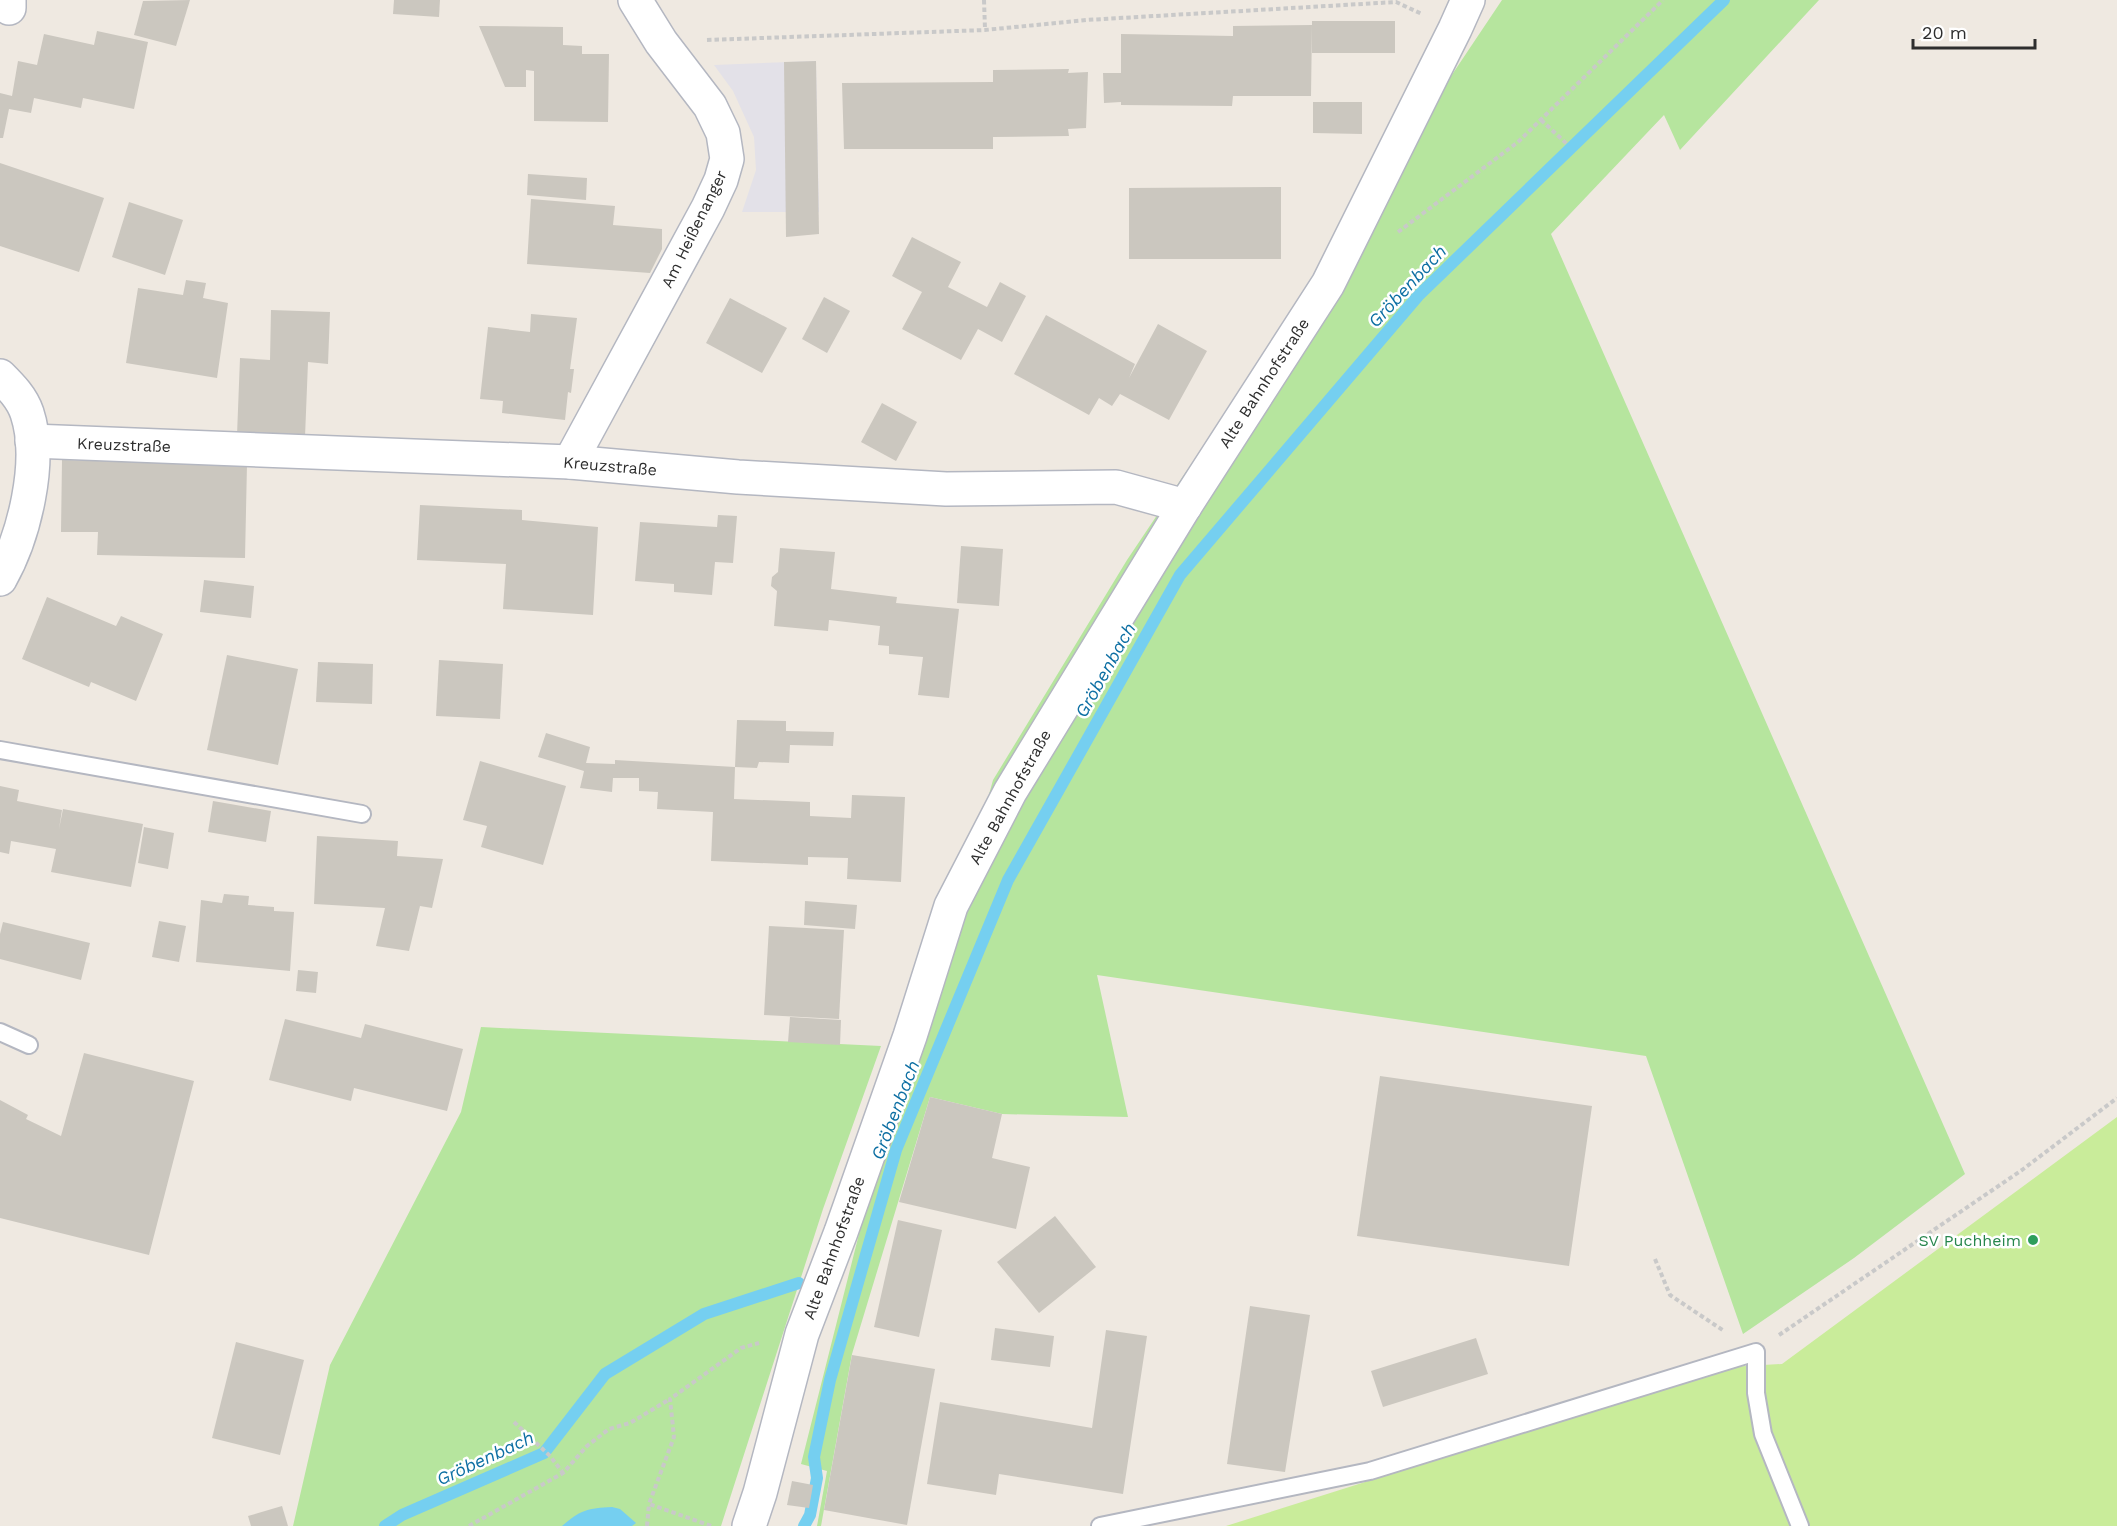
<svg xmlns="http://www.w3.org/2000/svg" width="2117" height="1526" font-family="'Work Sans',sans-serif">
<style>
.industrial{fill:#e3e1e8}
.green{fill:#b6e59e}
.pitch{fill:#c9ec9a}
.water{fill:#75cff0}
.lines{fill:none;stroke-linecap:round;stroke-linejoin:round}
.stream{stroke:#75cff0;stroke-width:12}
.building{fill:#cbc7bf}
.service-casing{stroke:#b4b7c1;stroke-width:20}
.minor-casing{stroke:#b4b7c1;stroke-width:36}
.path{stroke:#c9c9c9;stroke-width:4;stroke-dasharray:4.5 3;stroke-linecap:butt}
.service{stroke:#fff;stroke-width:16}
.minor{stroke:#fff;stroke-width:33}
.leisure-dot{fill:#2e9e5b;stroke:#fff;stroke-width:2}
.labels{text-anchor:middle;dominant-baseline:central;stroke-width:5;stroke-linejoin:round;paint-order:stroke}
.street-label{font-size:16px;fill:#2e2e2e;stroke:#fff}
.leisure-label{font-size:16px;fill:#27864d;stroke:#fff;text-anchor:end}
.water-label{font-size:18px;font-style:italic;fill:#0d6fa3;stroke:#fff}
</style>
<rect width="100%" height="100%" fill="#efe9e1"/>
<path class="industrial" d="M816,61L819,212H742L756,170L754,137L733,91L714,65Z"/>
<g class="green">
<path d="M1502,0H1819L1680,150L1664,115L1551,234L1965,1174L1854,1258L1743,1334L1646,1056L1097,975L1128,1117L1002,1114L930,1097L852,1354L821,1526H817L827,1471L801,1464L860,1230L923,1033L993,780L1127,560Z"/>
<path d="M481,1027L881,1046L823,1209L721,1526H293L330,1365L461,1112Z"/>
</g>
<path class="pitch" d="M2117,1117V1526H1226L1729,1367L1782,1364Z"/>
<path class="water" d="M612,1507L620,1509L636,1523L632,1526H562C580,1510 588,1508 612,1507Z"/>
<g class="lines">
<g class="stream">
<path d="M385,1526L402,1515L544,1453L605,1374L704,1314L799,1283"/>
<path d="M804,1526L810,1515L817,1478L814,1457L830,1380L896,1150L1008,880L1180,575L1418,296L1724,0"/>
</g>
</g>
<g class="building">
<path d="M190,0L176,46L134,35L143,1Z"/>
<path d="M394,0H440L439,17L393,14Z"/>
<rect x="1312" y="21" width="83" height="32"/>
<path d="M1312,25L1311,96H1233L1232,106L1121,105V102L1104,103L1103,73H1121V34L1233,36V26Z"/>
<path d="M479,26L563,27V45L582,46V54H609L608,122L534,121V71L526,70V87H505Z"/>
<path d="M97,31L148,42L134,109L83,98L81,108L34,98L31,113L9,109L3,138H0V93L12,96L18,61L37,65L44,34L94,45Z"/>
<path d="M816,61L819,234L786,237L784,62Z"/>
<path d="M1069,69L1068,73L1088,72L1086,128L1068,129L1069,136L993,137V149H844L842,83L993,82V70Z"/>
<path d="M1313,102H1362V134L1313,133Z"/>
<path d="M0,163L104,198L79,272L0,246Z"/>
<path d="M528,174L587,178L586,200L527,195Z"/>
<path d="M1281,187V259H1129V188Z"/>
<path d="M531,199L615,206L613,225L662,229V249L650,273L527,264Z"/>
<path d="M129,202L183,220L165,275L112,257Z"/>
<path d="M912,237L961,262L948,287L987,307L1000,282L1026,296L1002,342L978,329L961,360L902,329L922,292L892,276Z"/>
<path d="M186,280L206,283L203,298L228,303L217,378L126,363L138,288L183,295Z"/>
<path d="M824,297L850,311L827,353L802,339Z"/>
<path d="M730,298L787,328L762,373L706,343Z"/>
<path d="M271,310L330,312L328,364L308,362L305,437L237,435L240,358L270,360Z"/>
<path d="M531,314L577,318L570,369H574L571,393L568,392L565,420L502,413L503,401L480,399L488,327L530,332Z"/>
<path d="M1046,315L1135,364L1129,378L1158,324L1207,351L1169,420L1120,394L1112,406L1099,398L1089,415L1014,374Z"/>
<path d="M882,403L917,422L896,461L861,442Z"/>
<path d="M62,460L247,464L245,558L97,555L98,532H61Z"/>
<path d="M420,505L522,510V520L598,527L593,615L503,609L506,564L417,560Z"/>
<path d="M718,515L737,516L733,563L715,562L712,595L674,592V584L635,581L640,522L717,527Z"/>
<path d="M961,546L1003,549L999,606L957,603Z"/>
<path d="M780,548L835,552L831,589L897,597L896,603L959,609L949,698L918,695L923,657L889,654V646L878,645L880,626L829,620L828,631L774,626L777,591L771,586L772,577L778,572Z"/>
<path d="M204,580L254,586L251,618L200,612Z"/>
<path d="M47,597L116,626L121,616L163,634L136,701L91,682L89,687L22,659Z"/>
<path d="M227,655L298,669L278,765L207,750Z"/>
<path d="M439,660L503,664L500,719L436,716Z"/>
<path d="M318,662L373,664L372,704L316,702Z"/>
<path d="M737,720L786,721V731L834,732L833,746L790,745L789,763L759,762L757,768L735,767Z"/>
<path d="M546,733L590,747L586,763L615,764V760L735,767L734,799L810,802V816L851,818L852,795L905,797L901,882L847,879L848,858L808,857V865L711,861L713,812L657,809L658,792L639,791V778H613L612,792L580,788L584,771L538,757Z"/>
<path d="M480,761L566,786L543,865L481,847L487,826L463,820Z"/>
<path d="M0,786L19,790L17,801L62,810L59,829L63,809L143,824L131,887L51,872L56,849L11,841L9,854L0,852Z"/>
<path d="M213,801L271,811L266,842L208,832Z"/>
<path d="M144,827L174,833L168,869L138,863Z"/>
<path d="M317,836L398,841L397,856L443,859L432,908L420,906L409,951L376,946L385,908L314,904Z"/>
<path d="M224,894L249,896L248,905L274,907V911L294,912L290,971L196,962L201,900L222,903Z"/>
<path d="M805,901L857,905L855,929L804,925Z"/>
<path d="M159,921L186,926L179,962L152,957Z"/>
<path d="M3,922L90,943L81,980L0,959V934Z"/>
<path d="M769,926L844,930L839,1019L764,1015Z"/>
<path d="M298,970L318,972L316,993L296,991Z"/>
<path d="M790,1017L841,1020L840,1045L788,1042Z"/>
<path d="M285,1019L361,1038L365,1024L463,1049L447,1111L354,1088L351,1101L269,1080Z"/>
<path d="M84,1053L194,1081L149,1255L0,1218V1100L28,1115L26,1119L61,1136Z"/>
<path d="M1380,1076L1592,1106L1569,1266L1357,1236Z"/>
<path d="M930,1097L1002,1114L992,1158L1030,1167L1016,1229L899,1202Z"/>
<path d="M1055,1216L1096,1267L1039,1313L997,1262Z"/>
<path d="M898,1220L942,1230L919,1337L874,1327Z"/>
<path d="M1250,1306L1310,1315L1285,1472L1227,1464Z"/>
<path d="M995,1328L1054,1336L1050,1367L991,1360Z"/>
<path d="M1106,1330L1147,1336L1123,1494L999,1474L996,1495L927,1484L940,1402L1092,1428Z"/>
<path d="M1476,1338L1488,1374L1383,1407L1371,1371Z"/>
<path d="M236,1342L304,1360L280,1455L212,1438Z"/>
<path d="M852,1355L935,1369L907,1525L824,1510Z"/>
<path d="M792,1481L813,1485L809,1508L787,1505Z"/>
<path d="M282,1506L288,1526H251L248,1516Z"/>
</g>
<g class="lines">
<defs>
<g id="service">
<path d="M0,750L362,814"/>
<path d="M0,1032L29,1045"/>
<path d="M1100,1526L1370,1471L1756,1352V1393L1763,1434L1800,1526"/>
</g>
<g id="minor">
<path d="M9,0V8"/>
<path d="M0,376C11,387 22,398 27,413C43,461 24,537 0,579"/>
<path d="M32,441L570,462L738,477L946,489L1116,487L1185,506"/>
<path d="M570,462L708,208L721,180L727,159L723,133L710,106L661,42L635,0"/>
<path d="M749,1526L760,1493L802,1334L841,1232L910,1036L951,906L1010,792L1185,506L1328,284L1455,29L1468,0"/>
</g>
</defs>
<use href="#service" class="service-casing"/>
<use href="#minor" class="minor-casing"/>
<g class="path">
<path d="M984,0L985,29"/>
<path d="M707,40L985,30L1086,20L1396,2L1422,14"/>
<path d="M1541,120L1567,144"/>
<path d="M1398,232L1518,142L1663,0"/>
<path d="M1655,1259L1670,1295L1724,1331"/>
<path d="M1779,1335L2022,1170L2117,1098"/>
<path d="M514,1422L550,1456L563,1473"/>
<path d="M469,1526L563,1473L587,1446L609,1429L630,1423L670,1399"/>
<path d="M647,1526L649,1504"/>
<path d="M711,1526L649,1504L674,1437L670,1399L741,1348L759,1343"/>
</g>
<use href="#service" class="service"/>
<use href="#minor" class="minor"/>
</g>
<circle class="leisure-dot" cx="2033" cy="1240" r="6"/>
<g class="labels">
<g class="street-label">
<text transform="translate(694 229) rotate(-64)">Am Heißenanger</text>
<text transform="translate(1264 383) rotate(-57)">Alte Bahnhofstraße</text>
<text transform="translate(124 445) rotate(2)">Kreuzstraße</text>
<text transform="translate(610 466) rotate(5)">Kreuzstraße</text>
<text transform="translate(1010 797) rotate(-61)">Alte Bahnhofstraße</text>
<text transform="translate(834 1248) rotate(-70)">Alte Bahnhofstraße</text>
</g>
<g class="leisure-label">
<text x="2021" y="1240">SV Puchheim</text>
</g>
<g class="water-label">
<text transform="translate(1407 286) rotate(-47)">Gröbenbach</text>
<text transform="translate(1105 670) rotate(-61)">Gröbenbach</text>
<text transform="translate(895 1110) rotate(-69)">Gröbenbach</text>
<text transform="translate(485 1458) rotate(-25)">Gröbenbach</text>
</g>
</g>
<path d="M1913 39v9h122v-9" fill="none" stroke="#2e2e2e" stroke-width="3"/>
<text x="1922" y="39" font-size="18" fill="#2e2e2e" stroke="#ffffff" stroke-width="4.5" paint-order="stroke">20 m</text>
</svg>
